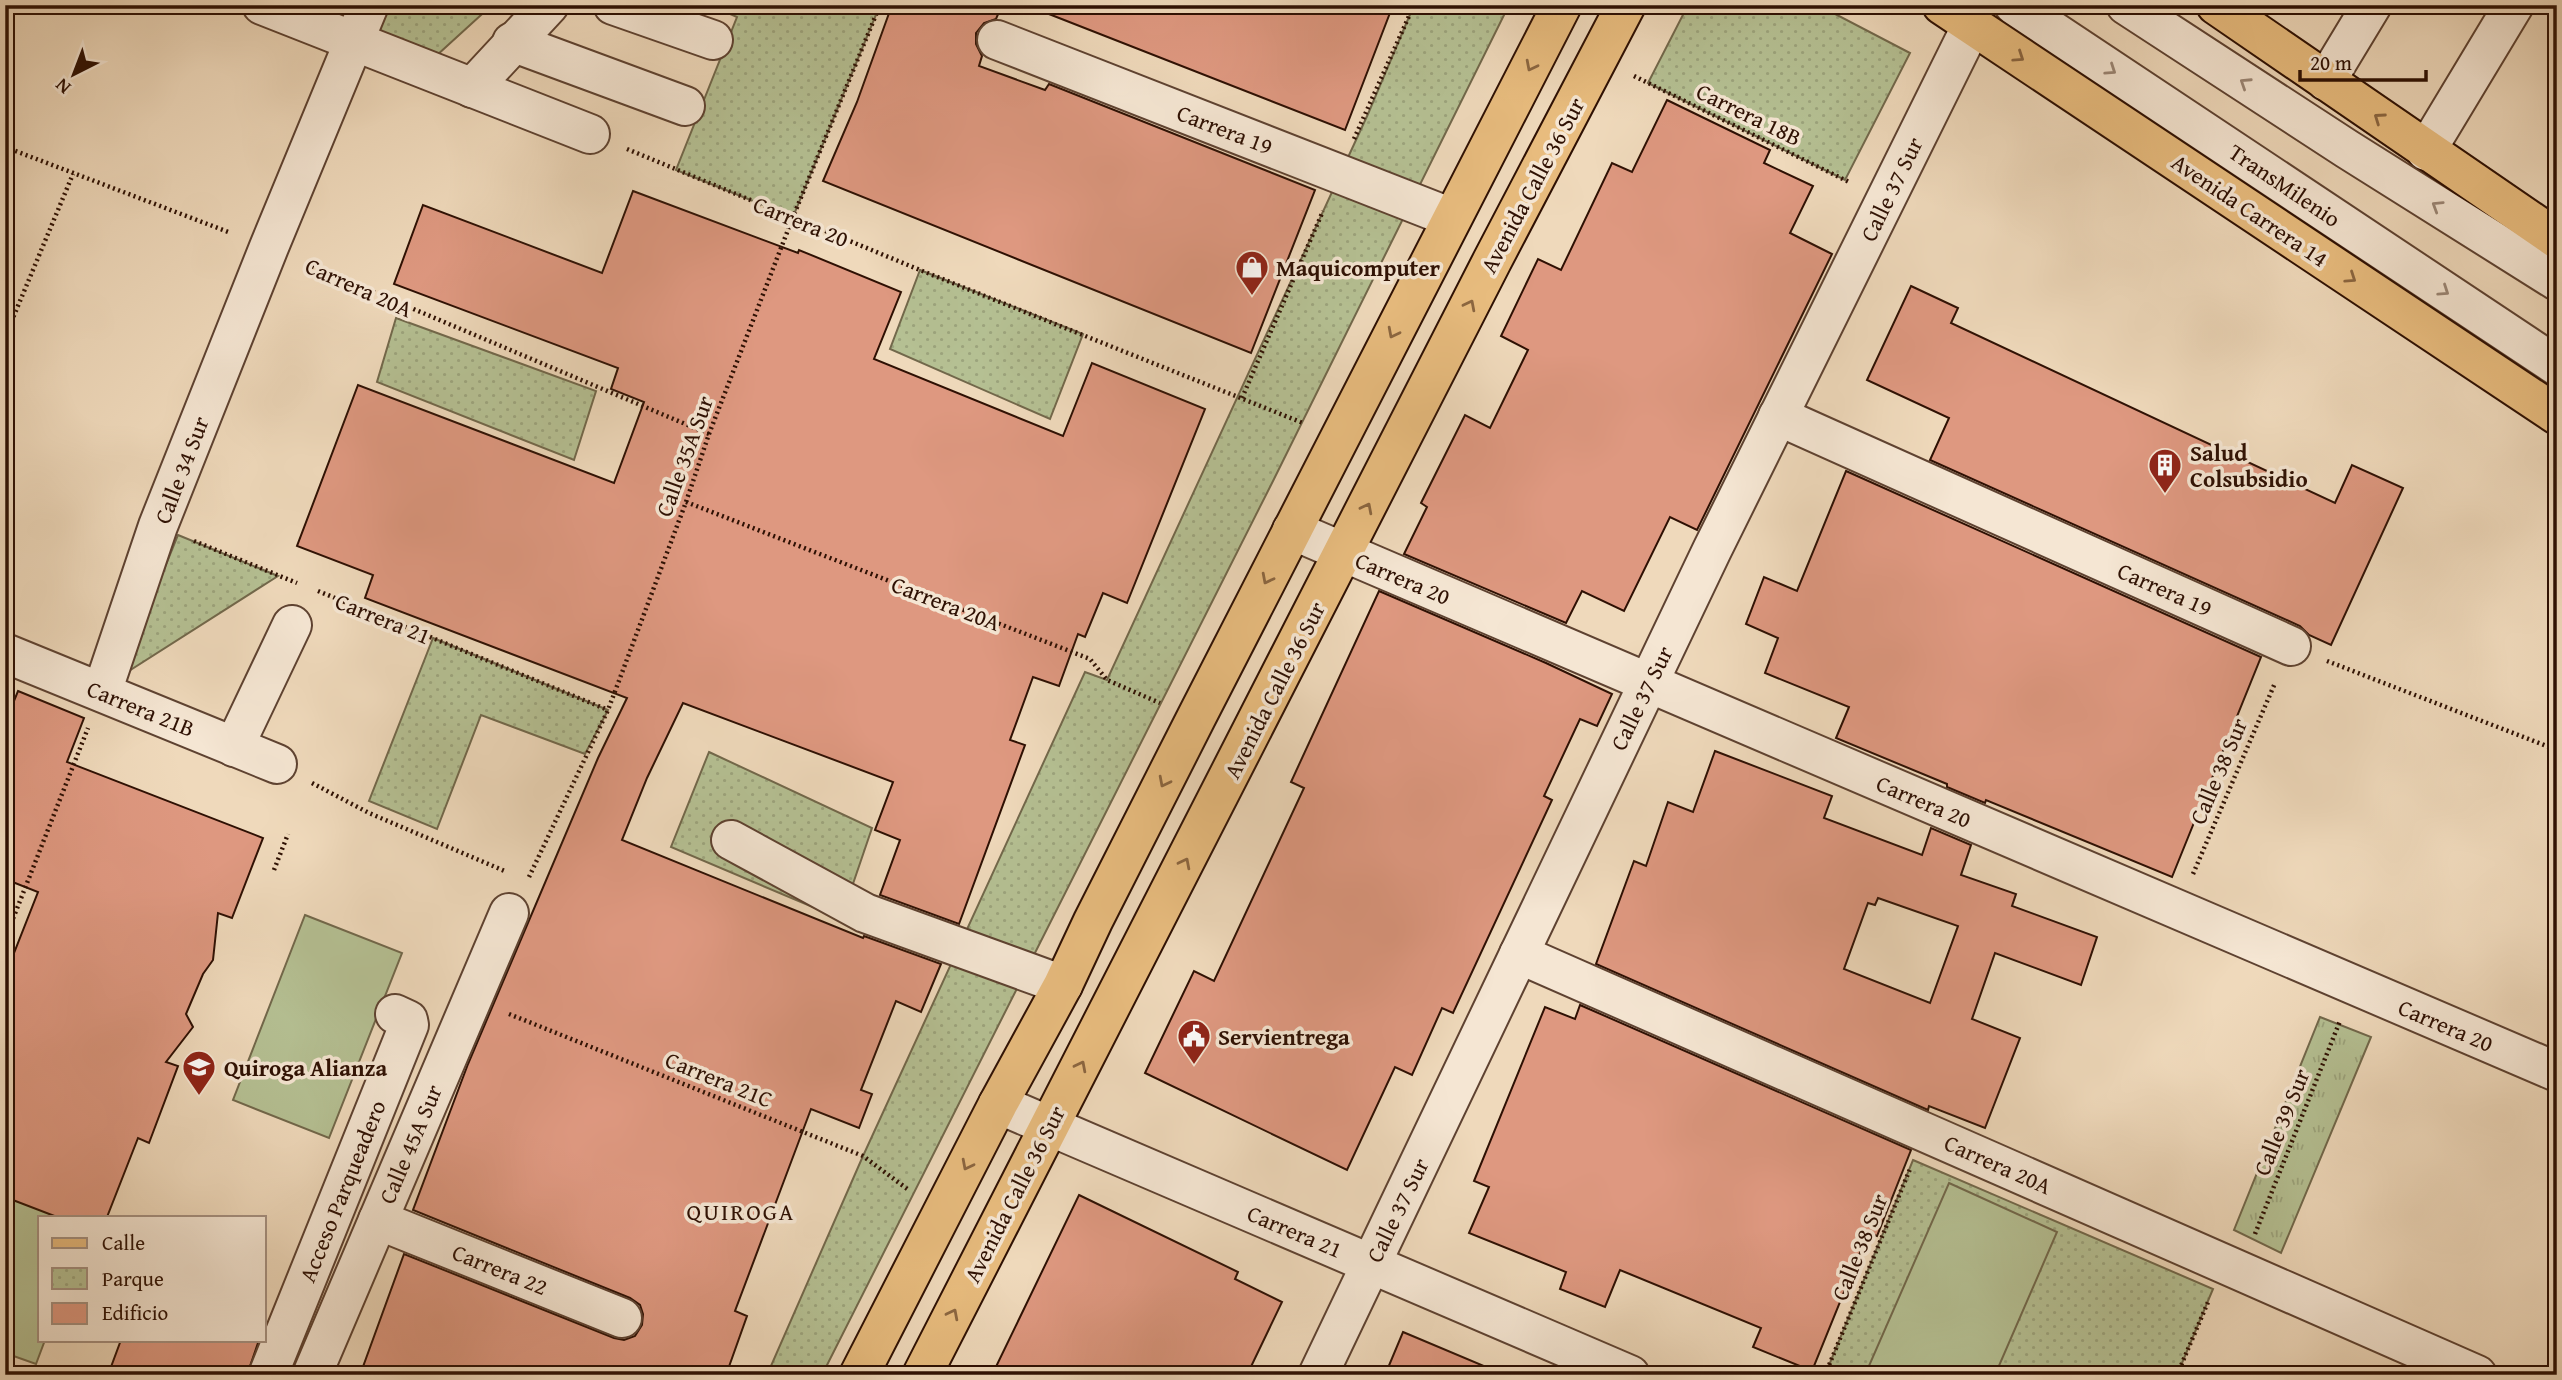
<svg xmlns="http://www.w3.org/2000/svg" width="2562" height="1380" font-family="'Gentium Book Plus',serif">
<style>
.grass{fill:url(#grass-tufts);stroke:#72684b;stroke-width:2}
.park{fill:url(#park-dots);stroke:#72684b;stroke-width:2}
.pitch{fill:#b5c093;stroke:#72684b;stroke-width:2}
.building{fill:#de9880;stroke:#2e1003;stroke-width:2;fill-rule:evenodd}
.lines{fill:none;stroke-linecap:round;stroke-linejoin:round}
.minor-casing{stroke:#5e4231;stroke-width:42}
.major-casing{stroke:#2e1003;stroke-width:42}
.path{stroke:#2e1003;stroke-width:4.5;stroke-dasharray:2 3.5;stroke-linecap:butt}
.minor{stroke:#f5e6d3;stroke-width:38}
.major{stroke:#e8bc7e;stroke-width:38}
.oneway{stroke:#8b6640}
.oneway2{stroke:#9b8675}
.labels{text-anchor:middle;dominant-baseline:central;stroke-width:7;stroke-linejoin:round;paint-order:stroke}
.street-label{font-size:23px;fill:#2e1003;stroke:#f5e6d3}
.poi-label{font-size:23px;font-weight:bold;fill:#2e1003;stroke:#f5e6d3;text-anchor:start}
.neighbourhood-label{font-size:24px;letter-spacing:2px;fill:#2e1003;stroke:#f5e6d3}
</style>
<defs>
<pattern id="grass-tufts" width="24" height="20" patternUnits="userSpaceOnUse" patternTransform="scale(1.75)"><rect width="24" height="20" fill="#b5c093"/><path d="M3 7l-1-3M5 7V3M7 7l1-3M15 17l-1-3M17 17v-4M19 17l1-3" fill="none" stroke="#9ca47d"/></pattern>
<pattern id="park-dots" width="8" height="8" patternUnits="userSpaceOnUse" patternTransform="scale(1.75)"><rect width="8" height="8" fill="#b5c093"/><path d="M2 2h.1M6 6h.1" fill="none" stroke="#9ca47d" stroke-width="1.8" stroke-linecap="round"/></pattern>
</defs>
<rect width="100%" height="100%" fill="#efd9bb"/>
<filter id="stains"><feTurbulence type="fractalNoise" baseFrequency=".00286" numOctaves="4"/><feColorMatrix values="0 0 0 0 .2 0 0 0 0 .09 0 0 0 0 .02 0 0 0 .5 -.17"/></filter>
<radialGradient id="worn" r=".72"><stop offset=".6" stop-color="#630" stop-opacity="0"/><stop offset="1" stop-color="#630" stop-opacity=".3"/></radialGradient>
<path class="grass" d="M2320,1017L2371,1037L2281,1253L2234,1230Z"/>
<g class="park">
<path d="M383,5H492L436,56L373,28Z"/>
<path d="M710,5H880L793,217L676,170L737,17Z"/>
<path d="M1414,5H1509L1274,479L822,1375H767L863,1156L1085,672L1107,680L1368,114Z"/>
<path d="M1688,5H1818L1910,53L1845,180L1648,83Z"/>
<path d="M920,270L1083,334L1050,419L890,349Z"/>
<path d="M396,318L596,391L574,460L377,382Z"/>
<path d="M178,535L278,576L121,676Z"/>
<path d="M433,638L608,710L585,754L481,715L437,829L369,801Z"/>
<path d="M709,752L872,828L841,919L671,847Z"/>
<path d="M1913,1160L2213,1289L2177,1375H1825Z"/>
</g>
<g class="pitch">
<path d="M305,915L402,953L329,1138L233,1100Z"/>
<path d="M1949,1183L2057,1232L1995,1375H1865Z"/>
<path d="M5,1196L61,1217H40V1340H45L36,1364L5,1353Z"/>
</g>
<g class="building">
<path d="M892,5H1002L996,19L984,23L976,33V44L982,56L979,66L1045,90L1049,84L1315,190L1251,353L823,181L857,102Z"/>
<path d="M1031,5H1393L1345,130L1031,7Z"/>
<path d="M1667,100L1770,150L1764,163L1813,186L1790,233L1832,254L1697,530L1670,517L1624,611L1582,591L1566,623L1404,554L1427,507L1421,503L1465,415L1490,428L1528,350L1501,336L1538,259L1561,270L1612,163L1632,172Z"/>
<path d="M633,191L798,253L799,250L901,292L874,359L1063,436L1092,363L1205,409L1127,603L1103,593L1085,637L1078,634L1059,686L1033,677L1010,740L1025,745L959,924L880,895L900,840L875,830L893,782L683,703L647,778L622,840L863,938L864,936L941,964L921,1012L896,1001L861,1090L872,1094L859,1128L811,1109L735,1311L747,1316L726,1375H360L404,1254L614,1338L624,1340L635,1336L642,1325L643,1314L640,1305L630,1298L413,1210L468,1064L598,758L627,698L365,598L373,575L297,546L358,385L614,483L644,402L611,389L618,368L394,284L423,205L602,273Z"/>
<path d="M1911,286L1958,308L1951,323L2335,503L2352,465L2403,488L2331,645L2309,635L2300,626L1930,460L1949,418L1867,380Z"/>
<path d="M1846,471L2261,657L2172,877L1986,800L1985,803L1947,787V784L1836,738L1849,707L1765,673L1778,638L1746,624L1764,577L1797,591Z"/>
<path d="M1379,591L1546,663L1612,694L1597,726L1580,719L1544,796L1552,800L1453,1013L1442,1008L1412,1075L1395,1067L1347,1170L1145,1073L1194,971L1214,981L1304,788L1291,782Z"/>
<path d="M18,691L84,718L67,762L263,838L232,918L218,913L213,960L203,974L186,1014L193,1027L166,1062L178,1066L149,1143L138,1138L107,1217H57L5,1197V976L38,892L5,879V723Z"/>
<path d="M1715,751L1832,796L1824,818L1922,855L1931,828L1971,845L1961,875L2016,894L2012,906L2097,937L2081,985L1995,953L1972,1019L2020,1038L1985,1128L1929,1106L1928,1110L1596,964L1634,861L1646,866L1668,802L1693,812ZM1878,898L1958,926L1930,1003L1844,969L1868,903L1875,905Z"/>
<path d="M1580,1005L1911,1150L1877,1236L1868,1233L1812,1371L1753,1347L1761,1328L1620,1270L1605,1307L1560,1289L1566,1272L1469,1233L1489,1187L1474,1181L1545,1007L1575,1019Z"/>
<path d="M1079,1195L1238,1272L1235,1279L1282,1302L1247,1375H992Z"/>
<path d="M1403,1332L1503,1374L1502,1375H1385Z"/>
<path d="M121,1340H259L247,1375H108Z"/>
</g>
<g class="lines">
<defs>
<g id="minor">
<path d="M262,5L590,134"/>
<path d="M613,5L713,40"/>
<path d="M2014,5L2557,366"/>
<path d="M2126,5L2347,149L2557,281"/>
<path d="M997,40L1452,218"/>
<path d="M512,42L685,106"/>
<path d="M2326,81L2372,5"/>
<path d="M472,88L549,5"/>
<path d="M2426,151L2514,5"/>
<path d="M1778,416L2291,646"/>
<path d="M1292,530L2557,1072"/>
<path d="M5,653L277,764"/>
<path d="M102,692L158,526L269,247L369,5"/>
<path d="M234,747L292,625"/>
<path d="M731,840L865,913L1063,985"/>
<path d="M1519,954L2477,1375"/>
<path d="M998,1104L1630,1375"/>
<path d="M378,1220L622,1318"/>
<path d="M268,1375L409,1025L408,1020L395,1014"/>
<path d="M312,1375L509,913"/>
<path d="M1318,1375L1712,550L1972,25"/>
</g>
<g id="major">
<path d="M1942,5L2557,415"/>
<path d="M2216,5L2557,239"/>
<path d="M859,1375L998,1104L1063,985L1093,921L1196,718L1562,5"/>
<path d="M922,1375L1492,261L1626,5"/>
</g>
</defs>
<use href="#minor" class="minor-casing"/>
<use href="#major" class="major-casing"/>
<g class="path">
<path d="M1634,76L1849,182"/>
<path d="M1354,139L1414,5"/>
<path d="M5,147L231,233"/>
<path d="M627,149L920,270L1303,423"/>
<path d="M307,264L709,434"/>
<path d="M5,337L73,174"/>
<path d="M1242,398L1323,211"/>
<path d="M686,502L1090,659L1107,680L1160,703"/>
<path d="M194,541L297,583"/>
<path d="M318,591L608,710"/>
<path d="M2327,661L2557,750"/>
<path d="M312,783L369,813L507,872"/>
<path d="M274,870L288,834"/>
<path d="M2193,874L2275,683"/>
<path d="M529,877L608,710L686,502L709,434L793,217L880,5"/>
<path d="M5,939L88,728"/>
<path d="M509,1014L863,1156L910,1191"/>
<path d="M2255,1234L2340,1021"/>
<path d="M1825,1375L1910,1169"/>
<path d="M2177,1375L2208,1302"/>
</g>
<use href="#minor" class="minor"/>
<use href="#major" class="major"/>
</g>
<defs><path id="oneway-chevron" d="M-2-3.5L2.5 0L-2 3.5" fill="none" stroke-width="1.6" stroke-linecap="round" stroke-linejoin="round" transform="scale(1.75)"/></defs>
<g class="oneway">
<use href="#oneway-chevron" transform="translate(2019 57) rotate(34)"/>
<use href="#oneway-chevron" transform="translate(1531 66) rotate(117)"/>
<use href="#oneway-chevron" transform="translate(2379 118) rotate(-145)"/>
<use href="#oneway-chevron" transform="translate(2351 278) rotate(34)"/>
<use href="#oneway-chevron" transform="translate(1470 305) rotate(-63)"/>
<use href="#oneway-chevron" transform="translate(1393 333) rotate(117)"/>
<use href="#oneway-chevron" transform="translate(1367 508) rotate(-63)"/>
<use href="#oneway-chevron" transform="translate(1267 579) rotate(117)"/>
<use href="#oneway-chevron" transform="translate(1164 782) rotate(117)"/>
<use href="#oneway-chevron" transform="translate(1185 863) rotate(-63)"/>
<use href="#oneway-chevron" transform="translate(1081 1066) rotate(-63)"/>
<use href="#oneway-chevron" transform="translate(967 1165) rotate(117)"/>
<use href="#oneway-chevron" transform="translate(953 1314) rotate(-63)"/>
</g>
<g class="oneway2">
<use href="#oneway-chevron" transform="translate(2111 70) rotate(34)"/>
<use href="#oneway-chevron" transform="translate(2245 83) rotate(-147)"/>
<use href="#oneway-chevron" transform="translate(2437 206) rotate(-148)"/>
<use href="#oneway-chevron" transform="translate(2444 291) rotate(34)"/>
</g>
<defs>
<symbol id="shop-pin" viewBox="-11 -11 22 30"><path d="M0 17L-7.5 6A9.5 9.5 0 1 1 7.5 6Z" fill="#8f2418" stroke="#f5e6d3"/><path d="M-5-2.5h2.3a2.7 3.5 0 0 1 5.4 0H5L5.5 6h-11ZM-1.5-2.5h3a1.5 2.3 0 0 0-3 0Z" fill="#fff"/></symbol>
<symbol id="building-pin" viewBox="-11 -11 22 30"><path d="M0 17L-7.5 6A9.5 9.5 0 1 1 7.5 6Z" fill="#8f2418" stroke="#f5e6d3"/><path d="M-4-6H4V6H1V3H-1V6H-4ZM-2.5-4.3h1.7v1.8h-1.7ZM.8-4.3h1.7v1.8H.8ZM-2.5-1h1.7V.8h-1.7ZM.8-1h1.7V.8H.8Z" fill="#fff"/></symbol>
<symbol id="civic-pin" viewBox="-11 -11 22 30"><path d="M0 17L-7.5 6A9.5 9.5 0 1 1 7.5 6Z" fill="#8f2418" stroke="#f5e6d3"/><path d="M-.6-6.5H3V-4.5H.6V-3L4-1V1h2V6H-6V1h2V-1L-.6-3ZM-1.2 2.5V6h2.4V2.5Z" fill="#fff"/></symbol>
<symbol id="school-pin" viewBox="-11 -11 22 30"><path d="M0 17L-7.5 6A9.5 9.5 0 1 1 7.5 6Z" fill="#8f2418" stroke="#f5e6d3"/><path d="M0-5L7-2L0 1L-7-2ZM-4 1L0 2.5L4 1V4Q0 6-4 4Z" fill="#fff"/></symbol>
</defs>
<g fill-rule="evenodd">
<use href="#shop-pin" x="1233" y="248" width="38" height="52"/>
<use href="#building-pin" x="2146" y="446" width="38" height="52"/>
<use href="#civic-pin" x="1175" y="1017" width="38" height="52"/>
<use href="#school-pin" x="180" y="1048" width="38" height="52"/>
</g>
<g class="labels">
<g class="street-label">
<text transform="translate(1749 114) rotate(26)">Carrera 18B</text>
<text transform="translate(1225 129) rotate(21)">Carrera 19</text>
<text transform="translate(1532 185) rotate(-62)">Avenida Calle 36 Sur</text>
<text transform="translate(2285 185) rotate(34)">TransMilenio</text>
<text transform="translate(1891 189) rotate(-64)">Calle 37 Sur</text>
<text transform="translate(2250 210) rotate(34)">Avenida Carrera 14</text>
<text transform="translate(801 221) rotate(22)">Carrera 20</text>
<text transform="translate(359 287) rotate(24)">Carrera 20A</text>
<text transform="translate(684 456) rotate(-70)">Calle 35A Sur</text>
<text transform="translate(181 470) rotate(-69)">Calle 34 Sur</text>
<text transform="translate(1403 578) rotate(23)">Carrera 20</text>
<text transform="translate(2165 589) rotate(24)">Carrera 19</text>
<text transform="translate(946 603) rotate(21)">Carrera 20A</text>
<text transform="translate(383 618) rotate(22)">Carrera 21</text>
<text transform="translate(1274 690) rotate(-63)">Avenida Calle 36 Sur</text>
<text transform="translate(1641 698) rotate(-64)">Calle 37 Sur</text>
<text transform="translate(141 708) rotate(22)">Carrera 21B</text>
<text transform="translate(2218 771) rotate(-67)">Calle 38 Sur</text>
<text transform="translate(1924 801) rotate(23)">Carrera 20</text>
<text transform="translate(2446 1025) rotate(23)">Carrera 20</text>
<text transform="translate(719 1079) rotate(22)">Carrera 21C</text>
<text transform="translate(2281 1122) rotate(-68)">Calle 39 Sur</text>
<text transform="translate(410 1144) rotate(-67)">Calle 45A Sur</text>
<text transform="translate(1998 1164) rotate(24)">Carrera 20A</text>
<text transform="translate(342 1191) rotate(-68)">Acceso Parqueadero</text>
<text transform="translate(1014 1194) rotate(-63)">Avenida Calle 36 Sur</text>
<text transform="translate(1397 1210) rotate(-64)">Calle 37 Sur</text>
<text transform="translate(1295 1231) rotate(23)">Carrera 21</text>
<text transform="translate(1859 1247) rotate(-68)">Calle 38 Sur</text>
<text transform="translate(500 1269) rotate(22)">Carrera 22</text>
</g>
<g class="poi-label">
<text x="1276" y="267">Maquicomputer</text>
<text x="2190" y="452">Salud<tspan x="2190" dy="26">Colsubsidio</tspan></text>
<text x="1218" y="1036">Servientrega</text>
<text x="224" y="1067">Quiroga Alianza</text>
</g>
<g class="neighbourhood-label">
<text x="741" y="1211">QUIROGA</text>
</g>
</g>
<rect width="2562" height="1380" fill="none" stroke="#efd9bb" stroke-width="28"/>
<rect x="7" y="7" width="2548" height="1366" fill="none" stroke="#2e1003" stroke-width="3.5"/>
<rect x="14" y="14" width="2534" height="1352" fill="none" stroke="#2e1003" stroke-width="2"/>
<rect x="38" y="1216" width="228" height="126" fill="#f5e6d3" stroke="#a59080" stroke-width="2"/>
<rect x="52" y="1238" width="35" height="10" fill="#e8bc7e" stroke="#a59080" stroke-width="2"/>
<text x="102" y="1250" font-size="21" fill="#2e1003">Calle</text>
<rect x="52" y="1268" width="35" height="21" fill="url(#park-dots)" stroke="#a59080" stroke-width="2"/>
<text x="102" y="1286" font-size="21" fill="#2e1003">Parque</text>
<rect x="52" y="1303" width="35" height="21" fill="#de9880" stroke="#a59080" stroke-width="2"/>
<text x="102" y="1320" font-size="21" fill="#2e1003">Edificio</text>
<g transform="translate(74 74) rotate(222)" stroke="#f5e6d3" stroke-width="5" paint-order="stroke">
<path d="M0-5L12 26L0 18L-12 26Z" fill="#2e1003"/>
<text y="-10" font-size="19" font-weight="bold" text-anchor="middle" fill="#2e1003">N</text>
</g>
<path d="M2300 70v10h126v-10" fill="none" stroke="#2e1003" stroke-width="3.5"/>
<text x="2310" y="70" font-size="21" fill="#2e1003" stroke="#f5e6d3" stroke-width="5" paint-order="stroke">20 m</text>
<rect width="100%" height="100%" filter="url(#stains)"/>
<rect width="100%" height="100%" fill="url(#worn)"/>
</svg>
